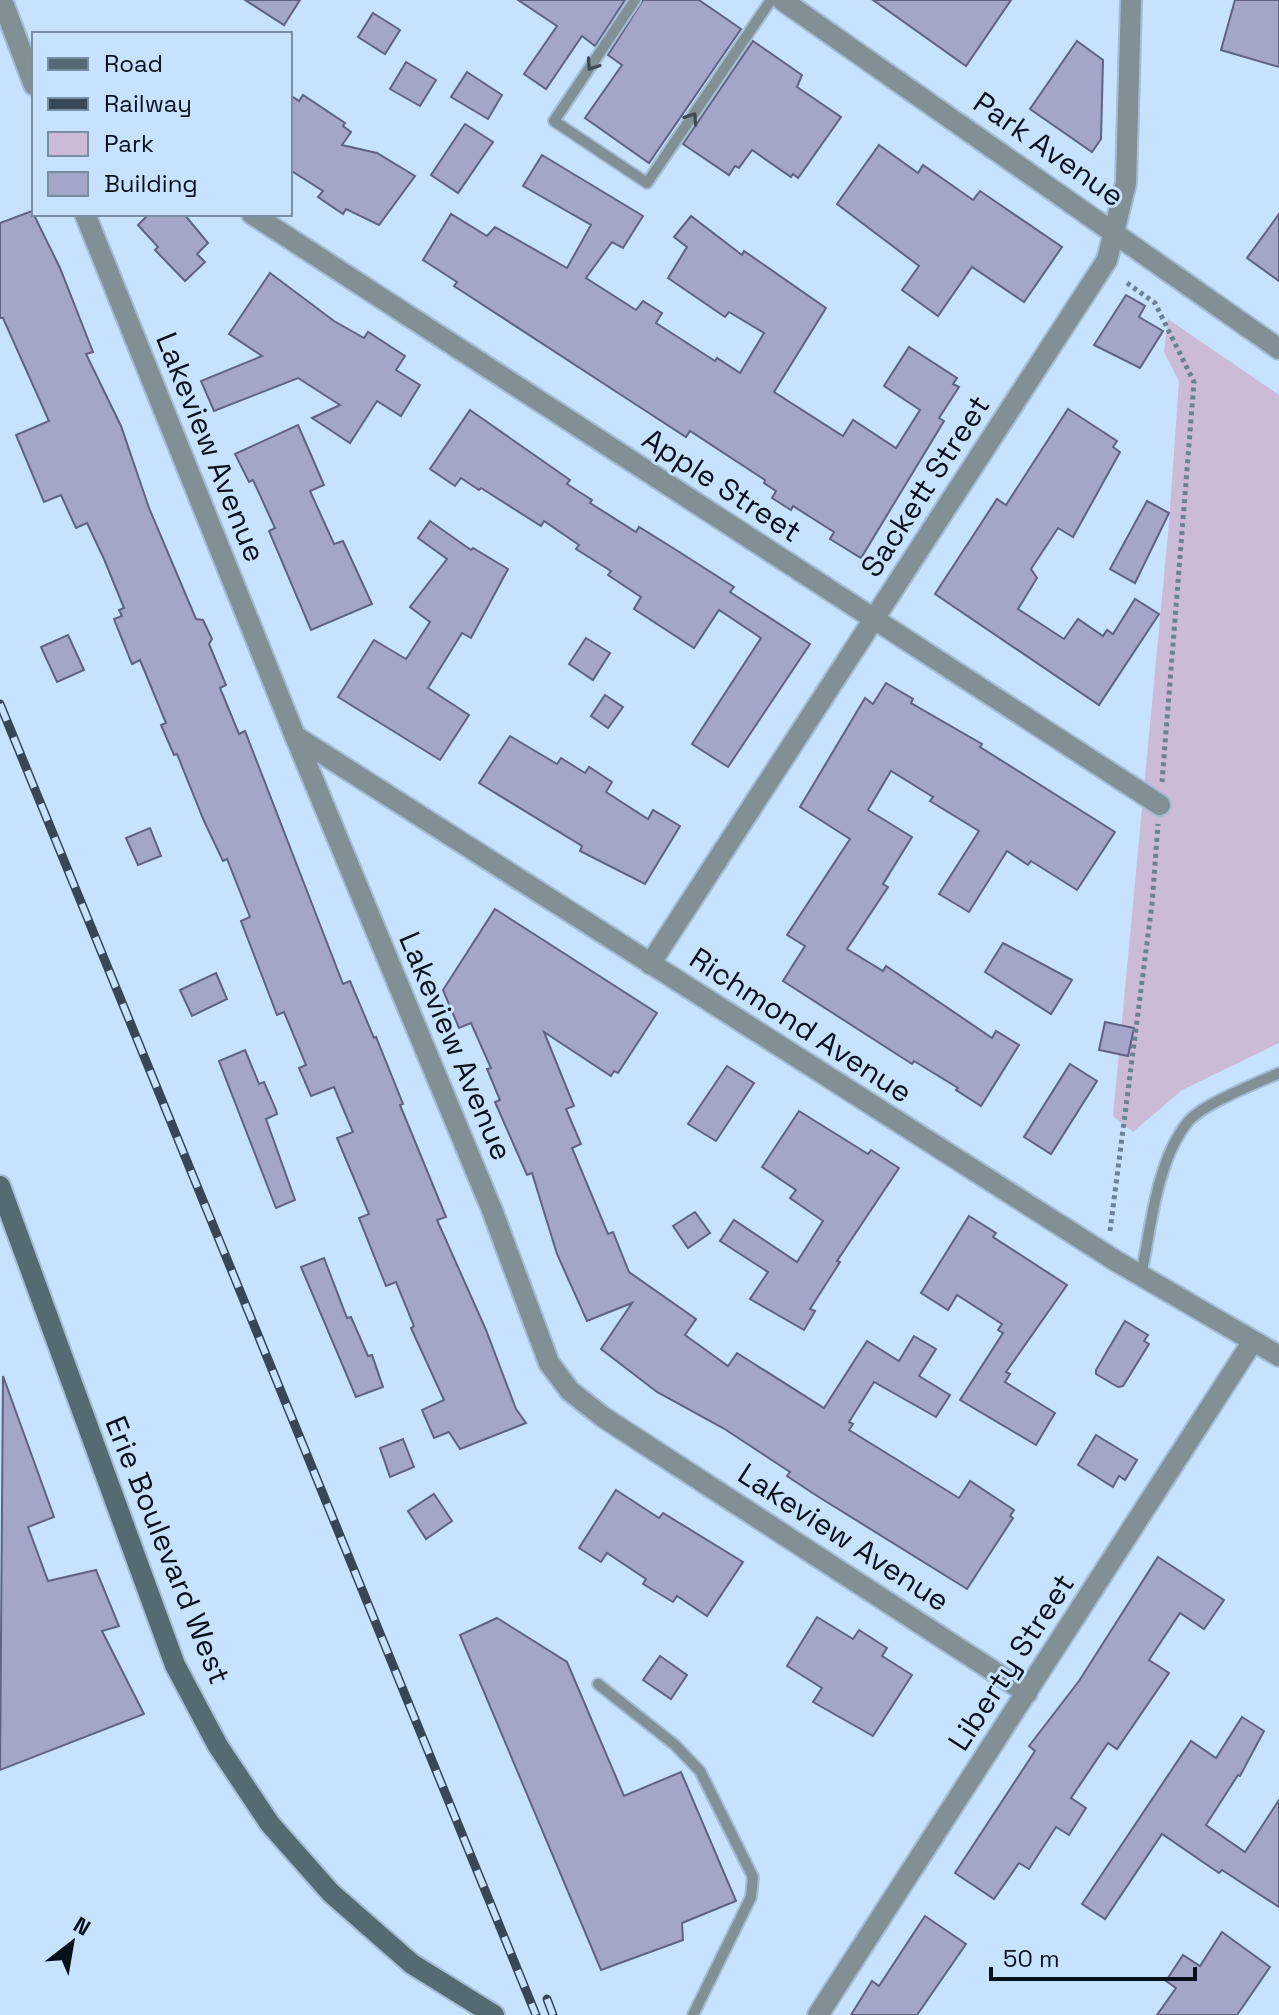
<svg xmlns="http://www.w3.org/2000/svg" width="1279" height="2015" font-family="'Space Grotesk',sans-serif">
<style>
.green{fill:#ccbbd6}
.building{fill:#a3a6c9;stroke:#5f6281;stroke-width:2}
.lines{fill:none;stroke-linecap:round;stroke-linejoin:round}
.service-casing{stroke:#a4bcd5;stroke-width:14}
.minor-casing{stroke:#a4bcd5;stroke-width:24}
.secondary-casing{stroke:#a4bcd5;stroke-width:24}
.path{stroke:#6d8194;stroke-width:5;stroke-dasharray:4 4;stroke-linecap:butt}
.service{stroke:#819095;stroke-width:10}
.minor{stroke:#819095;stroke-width:20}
.secondary{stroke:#546b71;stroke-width:20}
.rail-casing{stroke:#384755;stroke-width:9}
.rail{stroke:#c6e2fe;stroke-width:6;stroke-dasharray:18;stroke-linecap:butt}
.oneway{stroke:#3e4a51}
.labels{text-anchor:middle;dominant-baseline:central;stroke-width:6;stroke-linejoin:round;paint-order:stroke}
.street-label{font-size:30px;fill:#07111a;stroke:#c6e2fe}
</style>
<rect width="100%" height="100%" fill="#c6e2fe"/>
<path class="green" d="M1168,319L1279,395V1043L1182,1090L1133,1132L1113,1116L1169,523L1179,381L1164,352Z"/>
<g class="building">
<path d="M245,0H300L284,25Z"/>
<path d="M518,0H625L595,46L582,36L546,89L524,74L557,26Z"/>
<path d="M643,0H699L741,29L649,163L585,118L622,65L608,55Z"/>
<path d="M873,0H1011L966,66Z"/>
<path d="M1235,0H1279V67L1221,50Z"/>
<path d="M373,13L400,30L385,54L358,37Z"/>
<path d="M753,41L802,75L797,87L841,117L798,178L793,174L791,177L752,150L739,168L735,166L729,175L683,144Z"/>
<path d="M1077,41L1103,60L1101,139L1092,152L1030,109Z"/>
<path d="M406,62L436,80L420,106L390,89Z"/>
<path d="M467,72L502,95L488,119L451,97Z"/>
<path d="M290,95L299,101L303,95L345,123L343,126L351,132L342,145L377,153L415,176L379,225L346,209L343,214L318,197L323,191L290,170Z"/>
<path d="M465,124L493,142L458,193L431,175Z"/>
<path d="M879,145L918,173L923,165L973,200L980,191L1062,247L1024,302L972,267L938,316L902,290L919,266L837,204Z"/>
<path d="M542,155L643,216L623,248L612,242L586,278L636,310L643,301L662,313L656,323L715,361L717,358L740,373L764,333L729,312L725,317L668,278L687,247L674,237L691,216L742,255L744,251L826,308L774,392L843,436L853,420L896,448L920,410L884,386L909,347L957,378L953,384L959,387L939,418L944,421L861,558L830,539L834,532L793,506L791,510L772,498L776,491L764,483L765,480L690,431L686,437L632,402L454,286L457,282L423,260L451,214L487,236L495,227L567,268L591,225L523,186Z"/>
<path d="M32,211L60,268L93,352L86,354L121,426L149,508L196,619L203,620L212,639L209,644L226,685L220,688L239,734L245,731L343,984L350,981L374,1038L376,1037L403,1104L400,1105L446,1217L437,1220L486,1330L516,1409L526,1423L460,1449L449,1432L434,1438L422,1410L444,1400L411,1328L414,1326L396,1282L386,1286L359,1218L369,1214L337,1138L353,1132L334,1087L311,1096L299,1068L306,1065L284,1012L277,1015L241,921L250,917L227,859L223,861L204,821L177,754L174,755L161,725L166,723L140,660L132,664L114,619L122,616L119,610L124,608L104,559L87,523L76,528L61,495L44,502L16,435L49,421L3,318H0V223Z"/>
<path d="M149,214H184L208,243L197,254L205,262L185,281L155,250L158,247L138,225Z"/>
<path d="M1279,214V281L1247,258Z"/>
<path d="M270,273L334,321L364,338L368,332L405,356L396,370L420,385L401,416L377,401L350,443L312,418L340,405L298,378L214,411L201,381L262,356L229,334Z"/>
<path d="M1126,295L1145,306L1139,317L1163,331L1140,368L1094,345Z"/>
<path d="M1068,409L1117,441L1113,447L1120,452L1073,537L1058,528L1031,569L1037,578L1018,609L1064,639L1078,619L1103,636L1107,630L1113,634L1135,599L1159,614L1099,705L935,594L997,499L1006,505Z"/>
<path d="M470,410L570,480L567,484L592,500L590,503L636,532L639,527L673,548L734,587L730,592L810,644L728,767L692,744L761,638L719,610L694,648L634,609L641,597L608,575L611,571L576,549L579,545L544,521L541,526L481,488L479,490L461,478L455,486L430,469Z"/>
<path d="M298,425L324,485L310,491L334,544L343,541L372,604L311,630L269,531L275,528L253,480L249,482L235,454Z"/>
<path d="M1147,501L1169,513L1135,583L1110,569Z"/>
<path d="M430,521L471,550L473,548L508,569L471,638L462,633L428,688L469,715L440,760L338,697L374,640L406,659L430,622L410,607L447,559L418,538Z"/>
<path d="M68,635L84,670L57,682L41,647Z"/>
<path d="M586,638L610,653L593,680L569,664Z"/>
<path d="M886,683L913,699L911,703L982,744L980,747L1115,832L1077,890L1031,861L1028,865L1007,851L969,912L939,894L979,831L930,801L933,797L891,771L868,810L912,837L883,884L888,887L847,949L883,971L886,966L992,1038L996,1031L1019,1045L981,1106L956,1090L958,1088L914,1061L912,1064L783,981L805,946L787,935L850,839L800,807L865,698L873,704Z"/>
<path d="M605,695L623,707L608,728L591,716Z"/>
<path d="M510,736L557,764L561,758L585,773L589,767L612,782L606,792L648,819L653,810L680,826L645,884L580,851L582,846L479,783Z"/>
<path d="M150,828L161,856L138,865L126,838Z"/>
<path d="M495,909L657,1013L618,1073L614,1071L611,1076L544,1032L574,1106L566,1109L581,1144L572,1148L608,1234L613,1232L629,1272L696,1319L685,1335L728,1366L737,1353L824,1408L867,1341L899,1361L914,1336L936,1349L919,1376L950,1395L936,1417L874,1382L849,1422L853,1424L849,1430L959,1498L970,1481L1014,1510L1010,1516L1013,1518L967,1589L814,1494L787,1476L790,1472L723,1428L657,1392L601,1349L632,1303L587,1321L557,1254L532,1173L527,1175L495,1102L500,1100L487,1069L491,1068L471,1023L459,1028L443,990Z"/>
<path d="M1003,943L1072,980L1051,1014L985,972Z"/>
<path d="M216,973L227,999L192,1016L180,990Z"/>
<path d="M1105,1022L1134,1028L1128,1056L1099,1050Z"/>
<path d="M245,1050L259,1084L264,1082L276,1110L277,1114L266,1119L295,1200L276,1208L219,1061Z"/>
<path d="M1070,1064L1097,1081L1051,1154L1024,1137Z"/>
<path d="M727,1066L754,1083L716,1141L688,1124Z"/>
<path d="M799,1111L868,1154L871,1150L899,1168L837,1261L840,1262L810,1309L815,1311L804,1330L750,1299L768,1272L720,1241L734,1220L797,1262L823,1221L790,1198L796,1190L762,1167Z"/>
<path d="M695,1212L710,1233L688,1248L673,1226Z"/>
<path d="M969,1216L996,1233L993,1237L1067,1285L1006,1372L1010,1374L1005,1382L1055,1413L1036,1445L960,1400L1003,1333L998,1330L1002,1324L957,1295L948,1310L921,1293Z"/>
<path d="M324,1258L347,1318L351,1317L368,1356L372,1355L383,1387L356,1397L301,1267Z"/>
<path d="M1125,1321L1148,1335L1144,1341L1149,1344L1123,1386L1118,1387L1096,1374V1370Z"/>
<path d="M3,1376L54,1517L28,1527L48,1581L96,1570L119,1626L102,1631L144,1714L0,1770Z"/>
<path d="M1096,1435L1137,1460L1125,1480L1119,1476L1113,1487L1078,1465Z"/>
<path d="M403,1439L414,1467L390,1477L380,1448Z"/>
<path d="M616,1490L659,1518L663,1513L743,1562L707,1616L677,1596L673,1602L643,1584L646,1579L607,1553L601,1562L579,1548Z"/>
<path d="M434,1494L452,1521L426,1539L408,1511Z"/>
<path d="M1158,1557L1224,1600L1204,1629L1180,1613L1149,1660L1169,1673L1117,1749L1108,1743L1071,1798L1086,1808L1069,1835L1056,1827L1029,1869L1019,1863L994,1899L955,1873L1035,1751L1029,1746L1079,1681Z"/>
<path d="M817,1617L853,1639L859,1630L887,1648L882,1656L912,1675L873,1736L813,1702L822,1688L787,1666Z"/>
<path d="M497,1618L567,1662L624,1796L681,1772L736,1901L682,1923L683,1940L601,1970L460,1635Z"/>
<path d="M660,1656L687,1675L671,1699L643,1680Z"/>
<path d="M1242,1717L1264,1731L1240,1776L1238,1775L1206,1825L1245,1852L1279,1800V1907L1222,1870L1219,1873L1162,1834L1105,1919L1082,1904L1191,1741L1216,1758Z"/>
<path d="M925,1916L966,1944L917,2015H851L872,1981L879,1986Z"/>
<path d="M1222,1932L1270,1967L1237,2015H1157L1176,1988L1166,1981L1183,1955L1200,1966Z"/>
</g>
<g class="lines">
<defs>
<g id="service">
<path d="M635,0L554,121L647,183L771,0"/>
<path d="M1141,1276C1151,1227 1156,1163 1187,1123C1200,1105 1257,1083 1279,1073"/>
<path d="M598,1684L675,1745L700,1771L753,1877L751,1897L693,2015"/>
</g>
<g id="minor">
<path d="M2,0L34,85"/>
<path d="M782,0L1279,349"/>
<path d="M85,214L295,736L492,1210L549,1363L570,1391L603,1417L1027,1693"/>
<path d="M252,214L1160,805"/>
<path d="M295,736L1116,1261L1279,1356"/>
<path d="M650,964L1107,260L1126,183L1131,0"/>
<path d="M818,2015L1253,1341"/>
</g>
<path id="secondary" d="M0,1186L175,1665L218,1746L270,1824L331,1893L412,1964L494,2015"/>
</defs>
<use href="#service" class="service-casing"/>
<use href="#minor" class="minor-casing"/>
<use href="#secondary" class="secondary-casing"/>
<g class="path">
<path d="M1127,283L1155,303L1194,382L1162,782"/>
<path d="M1110,1231L1152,904L1158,824"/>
</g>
<use href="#service" class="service"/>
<use href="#minor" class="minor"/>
<use href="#secondary" class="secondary"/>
<defs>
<g id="rail">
<path d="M0,704L536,2015"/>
<path d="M547,1999L553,2015"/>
</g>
</defs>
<use href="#rail" class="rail-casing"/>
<use href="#rail" class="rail"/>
</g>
<defs><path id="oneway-chevron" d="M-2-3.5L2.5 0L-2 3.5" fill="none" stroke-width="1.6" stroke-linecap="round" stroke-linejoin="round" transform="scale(2)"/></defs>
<g class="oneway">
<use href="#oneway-chevron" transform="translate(592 65) rotate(124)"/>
<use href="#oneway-chevron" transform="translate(692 118) rotate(-56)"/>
</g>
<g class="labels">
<g class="street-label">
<text transform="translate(1049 149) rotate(35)">Park Avenue</text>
<text transform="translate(211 447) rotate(68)">Lakeview Avenue</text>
<text transform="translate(722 485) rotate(33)">Apple Street</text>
<text transform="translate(925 486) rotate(-57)">Sackett Street</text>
<text transform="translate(801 1025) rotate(33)">Richmond Avenue</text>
<text transform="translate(456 1046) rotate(67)">Lakeview Avenue</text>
<text transform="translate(844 1537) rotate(33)">Lakeview Avenue</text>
<text transform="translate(168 1550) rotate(68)">Erie Boulevard West</text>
<text transform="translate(1011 1662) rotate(-57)">Liberty Street</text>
</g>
</g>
<rect x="32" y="32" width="260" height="184" fill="#c6e2fe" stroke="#7a8ea3" stroke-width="2"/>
<rect x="48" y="58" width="40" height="12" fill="#546b71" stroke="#7a8ea3" stroke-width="2"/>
<text x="104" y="72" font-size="24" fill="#07111a">Road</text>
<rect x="48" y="98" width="40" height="12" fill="#384755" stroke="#7a8ea3" stroke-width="2"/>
<text x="104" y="112" font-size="24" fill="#07111a">Railway</text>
<rect x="48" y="132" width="40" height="24" fill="#ccbbd6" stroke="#7a8ea3" stroke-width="2"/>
<text x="104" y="152" font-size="24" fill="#07111a">Park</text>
<rect x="48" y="172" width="40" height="24" fill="#a3a6c9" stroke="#7a8ea3" stroke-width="2"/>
<text x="104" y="192" font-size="24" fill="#07111a">Building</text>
<g transform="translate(72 1943) rotate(31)" stroke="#c6e2fe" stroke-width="6" paint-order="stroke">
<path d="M0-6L14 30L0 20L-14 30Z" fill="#07111a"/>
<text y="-12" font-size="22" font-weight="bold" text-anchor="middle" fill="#07111a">N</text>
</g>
<path d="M991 1967v12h204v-12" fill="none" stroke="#07111a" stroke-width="4"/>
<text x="1003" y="1967" font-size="24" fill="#07111a" stroke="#c6e2fe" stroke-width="6" paint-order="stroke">50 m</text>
</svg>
